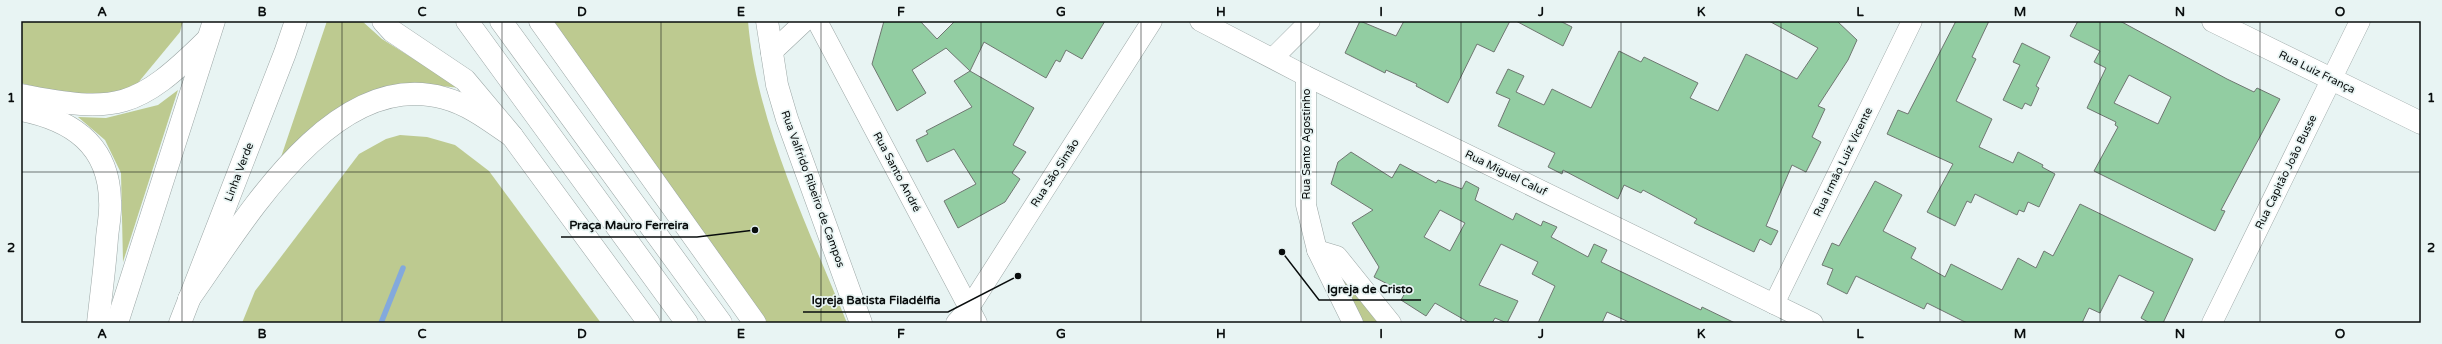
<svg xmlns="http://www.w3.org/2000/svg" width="2442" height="344" font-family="'Varela Round',sans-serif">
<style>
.green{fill:#bdca90}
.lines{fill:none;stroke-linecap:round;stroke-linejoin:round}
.stream{stroke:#83a9dc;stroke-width:5.5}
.building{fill:#92cda2;stroke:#6f7771;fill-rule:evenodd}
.street-casing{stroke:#9ca7a6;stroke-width:21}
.secondary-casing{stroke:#9ca7a6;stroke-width:23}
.highway-casing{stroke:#9ca7a6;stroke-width:23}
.street{stroke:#fff;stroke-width:20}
.secondary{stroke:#fff;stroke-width:22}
.highway{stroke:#fff;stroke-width:22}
.grid{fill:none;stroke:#090d0d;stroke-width:1;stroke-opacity:0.55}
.labels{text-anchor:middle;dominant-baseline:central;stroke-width:3.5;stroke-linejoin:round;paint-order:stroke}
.street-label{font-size:11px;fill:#090d0d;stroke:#e8f4f3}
.leader{fill:none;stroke:#090d0d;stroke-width:1.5}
.callout-dot{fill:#090d0d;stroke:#e8f4f3;stroke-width:1.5}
.callout-label{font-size:12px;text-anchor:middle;font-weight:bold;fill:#090d0d;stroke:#e8f4f3;stroke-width:3.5;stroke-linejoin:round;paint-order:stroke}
.neatline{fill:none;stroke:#090d0d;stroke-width:1.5}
.grid-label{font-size:13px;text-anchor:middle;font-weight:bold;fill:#090d0d}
</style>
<rect width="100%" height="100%" fill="#e8f4f3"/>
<g class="green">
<path d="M21,21H183L180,32L137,84L104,98L60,94L21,83Z"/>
<path d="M327,21H362L382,39L460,88C437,86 412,82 389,87C350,94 309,138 279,163Z"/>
<path d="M551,21H748C756,122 809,229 847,323H766Z"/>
<path d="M178,90L123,262L121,173L105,140L78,117L106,118L158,105Z"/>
<path d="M400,135L427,137L455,145L489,171L601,323H242L255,291L359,154L386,139Z"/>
<path d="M1331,261L1378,323H1362Z"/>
</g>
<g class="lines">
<path class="stream" d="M381,323L403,268"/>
</g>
<g class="building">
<path d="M884,21H920L937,39L955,21H1105L1082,59L1066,50L1060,62L1056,60L1046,78L984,42L970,71L946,48L912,70L926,93L897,111L872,64Z"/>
<path d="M1360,21L1396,36L1404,21H1510L1494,52L1477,44L1448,103L1416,86L1417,84L1386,70L1385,73L1345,53Z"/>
<path d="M1516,21H1560L1572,27L1563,46Z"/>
<path d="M1769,21H1837L1857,40L1848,60L1818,106L1825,109L1812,137L1821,142L1806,172L1792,165L1766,226L1778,231L1771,245L1760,239L1754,252L1694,223L1697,219L1643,190L1641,193L1624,185L1618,199L1563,170L1562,174L1548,167L1555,153L1498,126L1510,99L1496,93L1508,69L1524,76L1516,92L1544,105L1552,89L1591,108L1619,51L1641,62L1644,57L1698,83L1690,98L1718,111L1746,54L1797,79L1818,48Z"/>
<path d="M1956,21H1989L1972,57L1976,59L1956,101L1992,119L1979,147L2013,163L2018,152L2043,165L2042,167L2055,174L2039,207L2028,202L2024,212L2019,210L2017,215L1975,194L1971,203L1967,201L1955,226L1927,212L1953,164L1887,134L1898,110L1908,114Z"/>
<path d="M2078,21H2120L2227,79L2254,92L2257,88L2280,99L2221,210L2225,211L2215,231L2094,171L2118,127L2115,125L2116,122L2087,108L2106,68L2094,62L2100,51L2070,36ZM2129,75L2171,97L2158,124L2114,103Z"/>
<path d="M2022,43L2050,57L2036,86L2039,88L2031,106L2025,103L2022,109L2003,100L2020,65L2013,62Z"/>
<path d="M970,71L1034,108L1013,145L1026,152L1012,173L1020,179L1005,202L958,228L944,201L976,184L954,149L927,162L916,140L928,134L926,131L972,107L954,81Z"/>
<path d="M1351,152L1392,178L1400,164L1436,183L1438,180L1462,189L1466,181L1479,188L1475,200L1513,220L1516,213L1541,226L1543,221L1557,227L1551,237L1588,257L1594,244L1607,250L1601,262L1701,310L1702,307L1735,323H1631L1607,312L1602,323H1538L1555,286L1532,274L1538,262L1501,244L1479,285L1518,301L1507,323L1495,318L1492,323H1470L1435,303L1426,316L1401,300L1405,293L1374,277L1379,267L1352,223L1373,210L1331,184L1338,162ZM1440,210L1465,223L1450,251L1424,237Z"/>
<path d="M1875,181L1902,195L1883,231L1916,248L1911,258L1945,277L1951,264L2002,290L2018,258L2036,268L2044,251L2053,256L2080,204L2193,259L2163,323H2150L2141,318L2154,292L2119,275L2100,313L2089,308L2082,323H1967L1927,303L1924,309L1856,276L1847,294L1827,284L1833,269L1822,265L1832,243L1839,246Z"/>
</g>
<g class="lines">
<defs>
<g id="street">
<path d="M817,21L977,323"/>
<path d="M1200,21L1306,76L1813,323"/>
<path d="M771,53L805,21"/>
<path d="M1274,57L1310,21"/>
<path d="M1306,76V205L1317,250L1353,323"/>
<path d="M1317,250L1337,256L1391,323"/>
<path d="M1774,304L1912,21"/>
<path d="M956,323L969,308L1152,21"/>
<path d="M2212,323L2360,21"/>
</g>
<g id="secondary">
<path d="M767,21L777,85L787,119L861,323"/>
<path d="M2213,21L2421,123"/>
</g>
<g id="highway">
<path d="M383,21L392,31L465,80L512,136L649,323"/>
<path d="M467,21L687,323"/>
<path d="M501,21L721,323"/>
<path d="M540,21L755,323"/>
<path d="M21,95C117,114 137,109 207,40"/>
<path d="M21,110C72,120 109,145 110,201C111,213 108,226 107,238C105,266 101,295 98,323"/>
<path d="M189,299C242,225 332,66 444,98C470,105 490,121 512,136"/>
<path d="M117,323L214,21"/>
<path d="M180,323L285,53L296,21"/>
</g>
</defs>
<use href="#street" class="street-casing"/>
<use href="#secondary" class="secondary-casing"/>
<use href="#highway" class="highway-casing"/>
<use href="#street" class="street"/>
<use href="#secondary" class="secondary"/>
<use href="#highway" class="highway"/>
</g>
<path class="grid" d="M182,21V323M342,21V323M502,21V323M661,21V323M821,21V323M981,21V323M1141,21V323M1301,21V323M1461,21V323M1621,21V323M1781,21V323M1940,21V323M2100,21V323M2260,21V323M21,172H2421"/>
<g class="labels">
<g class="street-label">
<text transform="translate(2317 72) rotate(26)">Rua Luiz França</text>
<text transform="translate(1306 144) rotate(-90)">Rua Santo Agostinho</text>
<text transform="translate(1843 162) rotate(-64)">Rua Irmão Luiz Vicente</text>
<text transform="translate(239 172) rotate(-69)">Linha Verde</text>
<text transform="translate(897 172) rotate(62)">Rua Santo André</text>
<text transform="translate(2286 172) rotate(-64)">Rua Capitão João Busse</text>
<text transform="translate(1055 173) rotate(-57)">Rua São Simão</text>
<text transform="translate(1506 173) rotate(26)">Rua Miguel Caluf</text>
<text transform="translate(813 189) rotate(70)">Rua Valfrido Ribeiro de Campos</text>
</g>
</g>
<path class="leader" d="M755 230L697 237H561M1282 252L1319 300H1421M1018 276L948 312H803"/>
<g class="callout-dot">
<circle cx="755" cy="230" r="4"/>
<circle cx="1282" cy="252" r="4"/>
<circle cx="1018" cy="276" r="4"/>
</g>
<g class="callout-label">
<text x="629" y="229">Praça Mauro Ferreira</text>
<text x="1370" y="293">Igreja de Cristo</text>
<text x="876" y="304">Igreja Batista Filadélfia</text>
</g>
<rect width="2442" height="344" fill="none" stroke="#e8f4f3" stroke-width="44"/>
<rect x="22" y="22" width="2398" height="300" class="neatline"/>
<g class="grid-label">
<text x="102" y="16">A</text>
<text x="262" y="16">B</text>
<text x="422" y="16">C</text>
<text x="582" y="16">D</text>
<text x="741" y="16">E</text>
<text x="901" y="16">F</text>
<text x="1061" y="16">G</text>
<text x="1221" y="16">H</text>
<text x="1381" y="16">I</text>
<text x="1541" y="16">J</text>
<text x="1701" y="16">K</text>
<text x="1860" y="16">L</text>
<text x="2020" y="16">M</text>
<text x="2180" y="16">N</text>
<text x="2340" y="16">O</text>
<text x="11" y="102">1</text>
<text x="2431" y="102">1</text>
<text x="11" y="252">2</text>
<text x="2431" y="252">2</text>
<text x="102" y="338">A</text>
<text x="262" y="338">B</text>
<text x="422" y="338">C</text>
<text x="582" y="338">D</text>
<text x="741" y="338">E</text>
<text x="901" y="338">F</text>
<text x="1061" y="338">G</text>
<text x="1221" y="338">H</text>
<text x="1381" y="338">I</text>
<text x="1541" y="338">J</text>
<text x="1701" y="338">K</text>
<text x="1860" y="338">L</text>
<text x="2020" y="338">M</text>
<text x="2180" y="338">N</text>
<text x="2340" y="338">O</text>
</g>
</svg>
